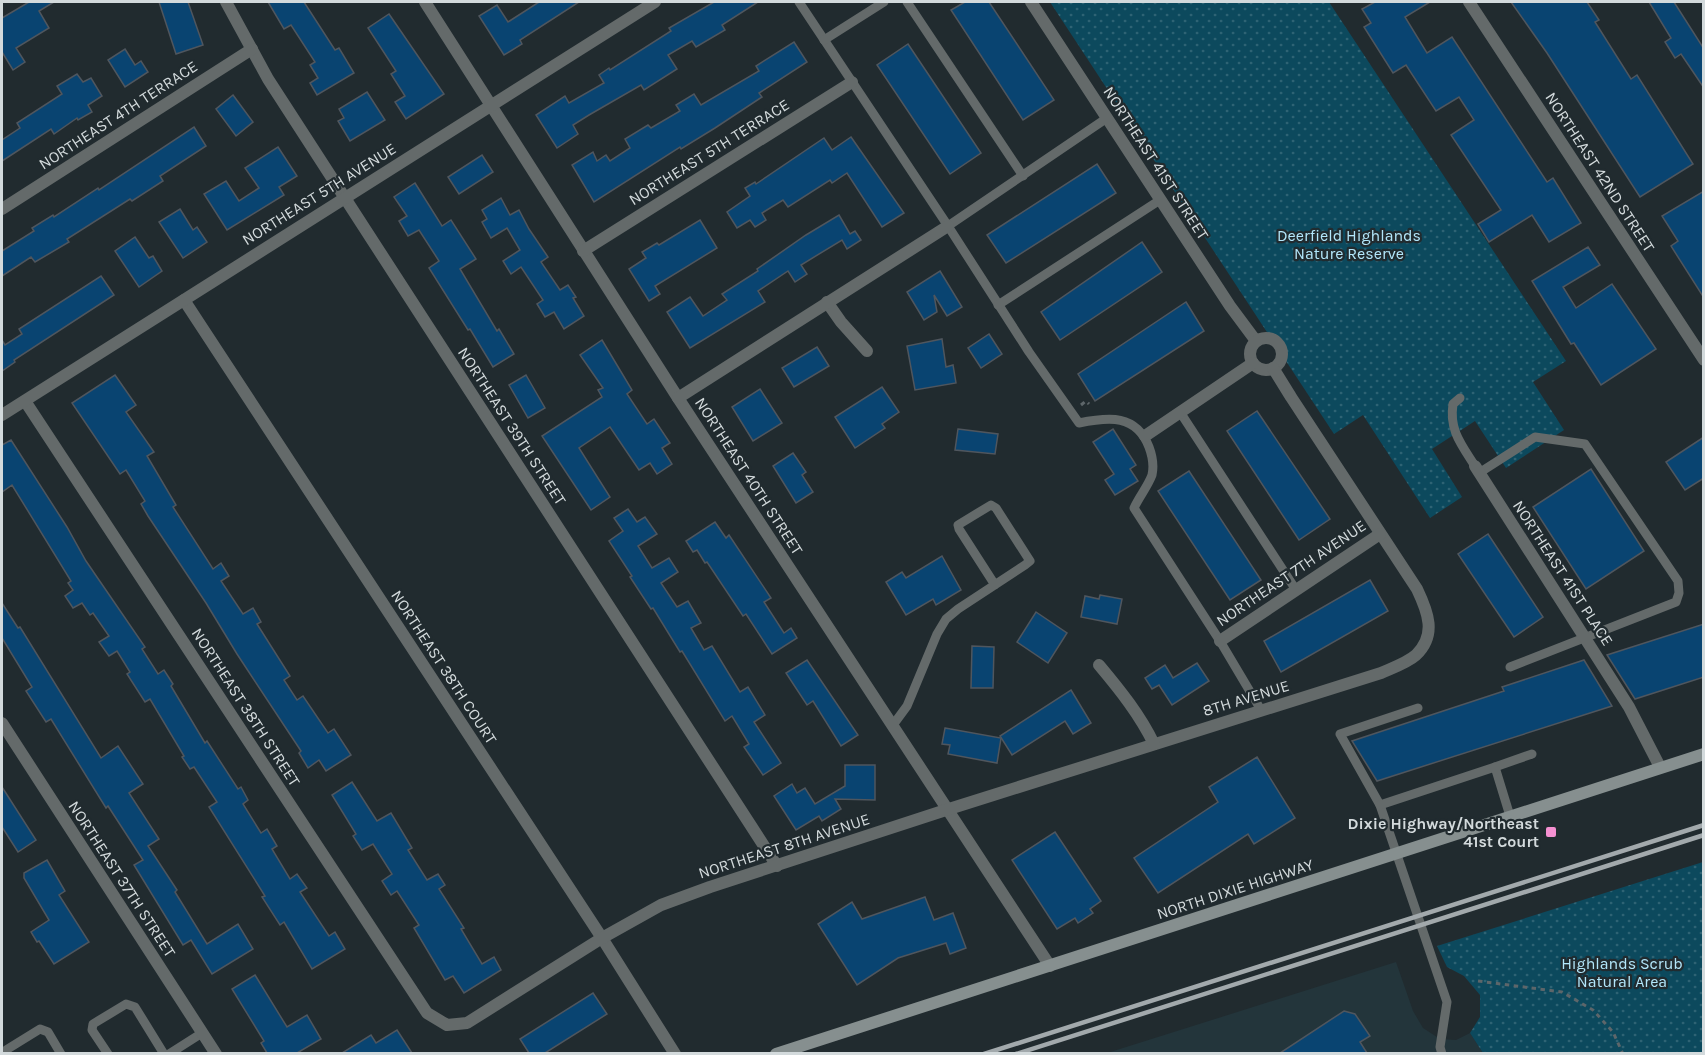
<svg xmlns="http://www.w3.org/2000/svg" width="1705" height="1055" font-family="Karla,sans-serif">
<style>
.built{fill:#23353b}
.grass{fill:url(#grass-dots)}
.building{fill:#094471;stroke:#4f565e;stroke-width:1.5}
.lines{fill:none;stroke-linecap:round;stroke-linejoin:round}
.path{stroke:#5d666a;stroke-width:3;stroke-dasharray:4.5 4.5;stroke-linecap:butt}
.service{stroke:#646a6a;stroke-width:9}
.minor{stroke:#646a6a;stroke-width:12}
.secondary{stroke:#868f8f;stroke-width:12}
.rail{stroke:#a2a9ac;stroke-width:4.5}
.poi-dot{fill:#f590d1;stroke:#212b2f;stroke-width:2}
.labels{text-anchor:middle;dominant-baseline:central;stroke-width:4.5;stroke-linejoin:round;paint-order:stroke}
.street-label{font-size:16px;fill:#d3dadc;stroke:#212b2f}
.park-label{font-size:16px;fill:#b2e6fa;stroke:#212b2f}
.poi-label{font-size:16px;font-weight:bold;fill:#d3dadc;stroke:#212b2f;text-anchor:end}
</style>
<defs>
<pattern id="grass-dots" width="8" height="8" patternUnits="userSpaceOnUse" patternTransform="scale(1.5)"><rect width="8" height="8" fill="#0c495d"/><path d="M2 2h.1M6 6h.1" fill="none" stroke="#2e6374" stroke-width="1.8" stroke-linecap="round"/></pattern>
</defs>
<rect width="100%" height="100%" fill="#212b2f"/>
<path class="built" d="M1396,962L1413,1011L1423,1028L1440,1039L1456,1040L1470,1033L1483,1053L1104,1054Z"/>
<g class="grass">
<path d="M1050,2H1329L1566,361L1533,382L1564,430L1506,468L1475,421L1432,449L1462,497L1430,518L1363,415L1334,434Z"/>
<path d="M1703,862V1053H1483L1470,1033L1480,1017V995L1464,976L1447,967L1437,946Z"/>
</g>
<g class="building">
<path d="M29,2H54L39,11L49,28L16,48L25,62L13,70L2,52V18Z"/>
<path d="M159,2H188L203,45L176,54Z"/>
<path d="M268,2H304L335,50L339,48L354,73L317,95L310,83L318,78L310,65L315,62L291,25L284,29Z"/>
<path d="M539,2H579L520,40L522,44L504,55L479,16L497,5L508,22Z"/>
<path d="M714,2H758L722,25L725,30L696,47L692,41L668,55L677,69L644,90L641,85L589,115L573,125L578,134L557,148L536,115L565,96L569,103L604,83L599,75L609,68L610,70L671,31L669,28Z"/>
<path d="M965,2H989L1054,100L1023,120L951,10Z"/>
<path d="M1375,2H1430L1405,17L1427,53L1452,37L1547,182L1553,178L1581,223L1549,242L1532,215L1489,242L1478,224L1501,210L1451,135L1474,120L1459,97L1436,111L1406,65L1393,73L1364,27L1371,23L1362,9Z"/>
<path d="M1511,2H1587L1599,20L1595,22L1631,79L1637,75L1693,164L1640,197L1547,53Z"/>
<path d="M1649,2H1674L1704,49V88L1681,54L1675,58L1665,42L1671,38Z"/>
<path d="M389,14L444,94L406,119L395,102L405,96L391,74L396,71L368,28Z"/>
<path d="M794,42L807,62L759,93L762,97L715,128L681,149L680,147L594,202L572,165L593,152L597,161L606,155L610,161L630,148L625,139L648,125L651,128L680,111L676,105L694,94L701,105L759,71L756,66Z"/>
<path d="M908,44L981,153L950,174L877,65Z"/>
<path d="M125,49L135,65L141,61L148,72L125,87L108,60Z"/>
<path d="M77,74L83,82L91,78L102,96L88,105L92,112L78,120L77,118L54,134L51,129L2,161V140L20,128L17,123L62,94L57,86Z"/>
<path d="M367,92L385,120L350,141L338,121L344,118L339,109Z"/>
<path d="M233,95L253,122L236,136L216,109Z"/>
<path d="M194,127L206,146L160,176L163,181L132,201L130,199L67,239L69,242L35,262L31,257L2,276V251L34,231L32,228L53,215L54,217L98,188L99,190Z"/>
<path d="M851,137L904,213L882,227L847,173L832,183L830,180L788,207L783,200L762,213L766,220L755,227L750,220L737,228L727,212L750,196L745,188L755,182L756,184L824,138L832,150Z"/>
<path d="M278,147L297,176L279,187L284,195L227,230L204,194L226,181L239,201L259,188L245,168Z"/>
<path d="M482,155L493,172L459,194L448,177Z"/>
<path d="M1097,164L1116,193L1006,263L987,235Z"/>
<path d="M415,183L442,226L451,220L476,259L460,269L497,331L499,329L514,354L493,367L470,329L468,330L429,268L439,261L419,230L408,236L399,221L407,216L394,197Z"/>
<path d="M1704,191V298L1671,246L1678,241L1662,216Z"/>
<path d="M501,198L510,215L519,210L529,229L548,257L541,262L560,290L568,285L576,297L573,298L584,316L564,329L554,312L545,317L537,304L543,300L521,267L511,274L503,261L520,250L507,228L491,238L482,222L487,219L482,210Z"/>
<path d="M180,209L193,230L197,227L207,242L183,258L159,222Z"/>
<path d="M839,215L850,234L855,231L861,240L847,249L842,240L801,265L807,274L795,282L788,271L758,291L765,302L690,348L667,312L690,297L703,316L727,300L722,294L758,271L757,269L806,235Z"/>
<path d="M700,220L717,248L655,286L660,294L649,301L629,269L646,258L642,252L657,243L659,245Z"/>
<path d="M135,237L149,258L153,256L162,271L139,287L115,251Z"/>
<path d="M1142,242L1162,272L1060,340L1041,312Z"/>
<path d="M1588,247L1600,265L1563,287L1576,308L1612,284L1656,349L1601,385L1574,343L1571,344L1532,281Z"/>
<path d="M940,271L962,307L947,316L934,295L937,312L924,320L907,292Z"/>
<path d="M101,276L114,295L14,360L15,362L2,371V340L5,345L22,334L19,329Z"/>
<path d="M1186,302L1204,331L1095,401L1078,374Z"/>
<path d="M989,334L1002,354L981,368L968,348Z"/>
<path d="M942,339L946,367L953,365L956,383L915,390L907,346Z"/>
<path d="M602,340L632,390L627,394L647,424L654,419L670,443L662,448L672,464L657,474L650,463L639,470L610,427L579,448L610,497L591,510L542,436L602,397L598,390L603,388L580,355Z"/>
<path d="M817,347L829,366L794,387L782,368Z"/>
<path d="M115,375L136,405L126,412L154,452L147,456L176,505L173,507L213,569L221,563L229,576L221,581L243,614L253,608L261,622L257,624L290,676L284,680L297,700L303,696L328,733L334,729L351,755L326,771L319,760L308,768L299,753L301,751L237,654L206,603L148,516L141,504L145,501L126,470L120,474L72,403Z"/>
<path d="M526,375L545,408L528,418L509,385Z"/>
<path d="M882,387L899,412L882,424L885,428L855,448L835,417Z"/>
<path d="M760,389L782,423L753,441L732,407Z"/>
<path d="M1257,411L1330,519L1299,540L1227,431Z"/>
<path d="M958,429L998,434L995,454L955,450Z"/>
<path d="M1113,429L1136,465L1130,469L1138,481L1115,495L1105,480L1114,474L1093,442Z"/>
<path d="M1704,437V478L1685,490L1666,462Z"/>
<path d="M11,440L67,527L86,561L145,647L142,649L158,674L164,670L173,684L171,686L205,743L207,741L238,789L241,787L248,800L243,804L261,833L267,829L277,846L272,849L290,879L297,874L307,888L300,892L329,936L335,932L345,949L312,969L284,922L280,925L262,897L265,896L209,807L217,802L194,767L190,769L182,757L184,756L150,699L145,702L127,674L130,672L117,651L109,656L99,642L109,636L93,613L90,615L82,603L73,608L65,596L73,590L68,583L71,581L12,485L2,492V445Z"/>
<path d="M793,453L806,472L802,475L813,492L796,503L773,466Z"/>
<path d="M1591,469L1644,551L1586,589L1533,507Z"/>
<path d="M1189,471L1261,580L1230,600L1158,491Z"/>
<path d="M628,509L637,522L645,517L657,534L638,546L652,568L669,558L678,572L661,583L677,607L688,601L701,623L691,628L704,650L712,646L740,692L748,687L765,715L754,722L781,763L763,775L744,747L749,744L732,716L725,721L682,651L680,652L653,608L651,609L630,577L632,576L609,541L623,531L614,518Z"/>
<path d="M715,522L726,538L729,535L771,598L764,602L784,633L791,628L797,638L772,654L746,614L743,616L707,562L705,563L697,550L693,552L686,541Z"/>
<path d="M1488,534L1543,617L1514,637L1458,554Z"/>
<path d="M942,556L961,590L936,605L933,599L906,615L886,582L902,572L906,578Z"/>
<path d="M1370,580L1388,611L1281,672L1264,641Z"/>
<path d="M1100,595L1122,599L1117,624L1081,617L1085,596L1099,599Z"/>
<path d="M2,603L18,628L20,627L101,758L118,746L143,784L129,793L159,839L148,846L177,890L175,892L207,944L238,924L253,949L212,974L191,940L183,945L134,865L143,860L108,806L106,808L51,719L46,722L26,691L32,687L2,638Z"/>
<path d="M1036,612L1067,633L1048,663L1017,642Z"/>
<path d="M1704,624V677L1635,699L1607,655Z"/>
<path d="M972,646L994,647L993,688H971Z"/>
<path d="M807,660L858,735L841,746L813,701L807,705L786,673Z"/>
<path d="M1584,660L1612,706L1377,781L1352,741L1504,691L1502,687Z"/>
<path d="M1197,663L1209,681L1172,705L1159,685L1152,689L1145,678L1165,665L1173,678Z"/>
<path d="M1071,690L1091,723L1073,734L1065,721L1012,755L1000,736Z"/>
<path d="M945,728L1001,738L997,763L948,754L950,745L942,744Z"/>
<path d="M1257,757L1295,818L1254,844L1248,834L1158,893L1134,858L1218,802L1209,787Z"/>
<path d="M845,765H875V800L835,799L841,809L822,821L819,816L796,830L774,796L792,784L797,793L805,788L815,804L845,786Z"/>
<path d="M352,782L377,821L391,813L412,848L408,850L427,880L438,874L445,885L439,889L464,928L461,929L482,964L494,957L501,970L464,993L453,976L445,980L414,928L419,925L397,891L391,895L382,881L392,874L373,844L362,850L353,836L356,834L332,795Z"/>
<path d="M2,787L36,840L18,852L2,827Z"/>
<path d="M1055,832L1101,901L1090,909L1093,913L1078,923L1075,918L1057,929L1012,860Z"/>
<path d="M47,860L65,891L59,895L89,942L54,964L39,941L37,942L31,932L49,920L24,878V873Z"/>
<path d="M925,897L934,920L953,913L966,948L950,954L946,943L898,958L857,985L818,924L852,902L862,919Z"/>
<path d="M255,975L287,1027L307,1015L321,1039L297,1053H267L261,1043L264,1041L232,989Z"/>
<path d="M593,993L607,1014L545,1053H529L520,1039Z"/>
<path d="M1344,1011L1355,1014L1370,1036L1360,1042L1367,1053H1280Z"/>
<path d="M397,1030L412,1053H342L371,1035L376,1043Z"/>
</g>
<g class="lines">
<g class="path">
<path d="M1081,405L1086,401L1089,404"/>
<path d="M1478,981L1562,992L1593,1010L1613,1032L1623,1054"/>
</g>
<g class="service">
<path d="M799,2L948,226L1029,352L1079,423C1109,417 1136,414 1149,447C1152,455 1154,466 1152,475C1148,486 1139,497 1134,508L1220,641L1261,710"/>
<path d="M907,2L1023,176"/>
<path d="M824,40L884,2"/>
<path d="M948,226L1107,118"/>
<path d="M998,305L1160,200"/>
<path d="M1460,398L1453,404C1449,430 1461,444 1475,466"/>
<path d="M1180,412L1296,590"/>
<path d="M1479,473L1535,437L1585,444L1678,581L1679,593L1676,602L1510,667"/>
<path d="M1418,708L1340,734L1380,805L1447,1002L1440,1047L1442,1054"/>
<path d="M893,725L907,706L937,634L946,619L958,609L1025,565L1030,561L996,508L991,505L958,525L959,529L995,585"/>
<path d="M1495,767L1532,754"/>
<path d="M1380,805L1495,767L1510,816"/>
<path d="M5,1054L6,1050L40,1029L48,1032L61,1054"/>
<path d="M108,1054L92,1030L93,1024L126,1004L135,1007L164,1054"/>
<path d="M169,1054L202,1033"/>
</g>
<g class="minor">
<path d="M226,2L268,79L777,866"/>
<path d="M425,2L678,398L1050,966"/>
<path d="M1031,2L1230,306L1256,341"/>
<path d="M1469,2L1704,360"/>
<path d="M2,209L252,49"/>
<path d="M583,251L852,82"/>
<path d="M184,300L602,938L675,1054"/>
<path d="M827,302L841,322L867,351"/>
<circle cx="1266" cy="354" r="16"/>
<path d="M678,398L948,226"/>
<path d="M25,401L427,1013L447,1025L467,1023L602,938L661,905L710,887L949,809L1381,673C1392,668 1407,663 1416,655C1437,635 1428,612 1417,589L1291,397L1273,368"/>
<path d="M2,415L655,2"/>
<path d="M1145,436L1253,363"/>
<path d="M1475,466L1629,707L1660,767"/>
<path d="M1220,641L1380,534"/>
<path d="M1099,665C1120,690 1140,715 1154,744"/>
<path d="M2,723L216,1054"/>
</g>
<path class="secondary" d="M776,1054L1704,754"/>
<g class="rail">
<path d="M984,1054L1704,825"/>
<path d="M1016,1054L1704,835"/>
</g>
</g>
<rect class="poi-dot" x="1545" y="826" width="12" height="12" rx="3"/>
<g class="labels">
<g class="street-label">
<text transform="translate(118 115) rotate(-33)">NORTHEAST 4TH TERRACE</text>
<text transform="translate(709 152) rotate(-32)">NORTHEAST 5TH TERRACE</text>
<text transform="translate(1156 163) rotate(57)">NORTHEAST 41ST STREET</text>
<text transform="translate(1600 172) rotate(57)">NORTHEAST 42ND STREET</text>
<text transform="translate(319 194) rotate(-32)">NORTHEAST 5TH AVENUE</text>
<text transform="translate(512 426) rotate(57)">NORTHEAST 39TH STREET</text>
<text transform="translate(749 476) rotate(57)">NORTHEAST 40TH STREET</text>
<text transform="translate(1291 573) rotate(-34)">NORTHEAST 7TH AVENUE</text>
<text transform="translate(1563 573) rotate(57)">NORTHEAST 41ST PLACE</text>
<text transform="translate(444 667) rotate(57)">NORTHEAST 38TH COURT</text>
<text transform="translate(1246 698) rotate(-17)">8TH AVENUE</text>
<text transform="translate(246 707) rotate(57)">NORTHEAST 38TH STREET</text>
<text transform="translate(784 846) rotate(-18)">NORTHEAST 8TH AVENUE</text>
<text transform="translate(122 879) rotate(57)">NORTHEAST 37TH STREET</text>
<text transform="translate(1235 889) rotate(-18)">NORTH DIXIE HIGHWAY</text>
</g>
<g class="park-label">
<text x="1349" y="235">Deerfield Highlands<tspan x="1349" dy="18">Nature Reserve</tspan></text>
<text x="1622" y="963">Highlands Scrub<tspan x="1622" dy="18">Natural Area</tspan></text>
</g>
<g class="poi-label">
<text x="1539" y="823">Dixie Highway/Northeast<tspan x="1539" dy="18">41st Court</tspan></text>
</g>
</g>
<rect width="1705" height="1055" fill="none" stroke="#d3dadc" stroke-width="6"/>
</svg>
